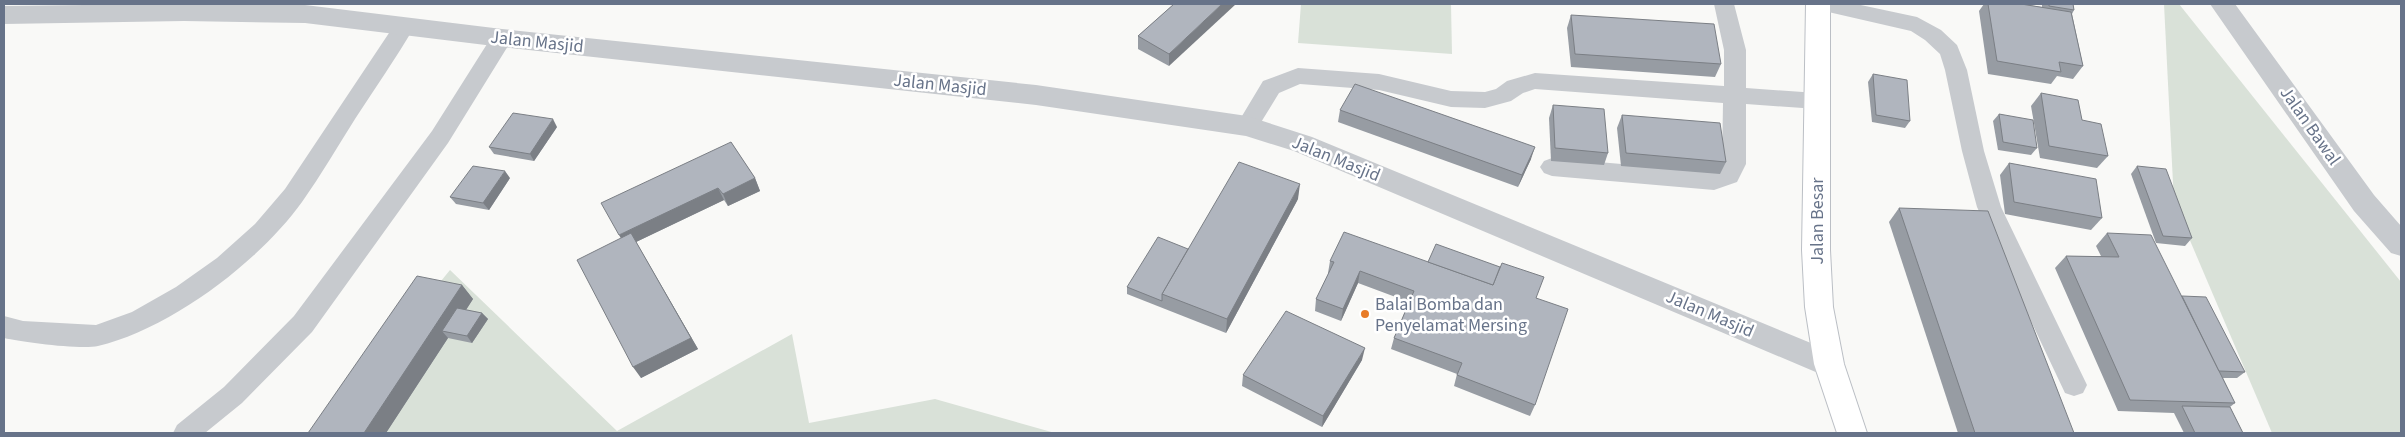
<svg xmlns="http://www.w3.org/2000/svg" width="2405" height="437" font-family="'Source Sans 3',sans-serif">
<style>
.green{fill:#d9e1d8}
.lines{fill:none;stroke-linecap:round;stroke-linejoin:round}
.secondary-casing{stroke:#bbbfc5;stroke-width:2}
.lane{fill:#c7cace;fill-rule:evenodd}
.street{fill:#c7cace;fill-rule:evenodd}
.secondary{fill:#fff;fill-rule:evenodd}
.wall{fill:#979ca3}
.shaded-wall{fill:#7b7f85}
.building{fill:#b0b5be;stroke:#7b7f85}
.poi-dot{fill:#e87c28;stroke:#fff;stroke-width:2}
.labels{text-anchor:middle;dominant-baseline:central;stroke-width:5;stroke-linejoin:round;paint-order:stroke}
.street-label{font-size:18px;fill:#677389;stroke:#fff}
.poi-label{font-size:18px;fill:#677389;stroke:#fff;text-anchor:start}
</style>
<rect width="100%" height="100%" fill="#f9f9f7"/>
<g class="green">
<path d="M1301,4H1451L1452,54L1298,43Z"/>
<path d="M2164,4H2179L2401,282V433H2272L2174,203Z"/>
<path d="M450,270L617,431L792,334L809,423L935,399L1055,433H317Z"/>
</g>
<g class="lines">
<defs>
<path id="secondary" d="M1806,4H1830V250L1833,307L1844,364L1867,433H1837L1814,364L1805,307L1802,250Z"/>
</defs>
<use href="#secondary" class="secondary-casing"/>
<g class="lane">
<path d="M1714,4H1734L1746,50V88L1817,93L1825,95L1828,101L1825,107L1817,109L1746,104V164L1737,182L1714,190L1552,176L1544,173L1540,167L1544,161L1552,158L1714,172L1720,170L1722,164L1723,103L1535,89L1523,93L1511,101L1485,108L1451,107L1379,90L1300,84L1279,93L1255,132L1247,135L1239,132L1236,126L1263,81L1298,68L1379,74L1451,91L1485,92L1496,89L1507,81L1535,73L1724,86V50Z"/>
<path d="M1814,4H1856L1917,17L1941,30L1957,45L1967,70L1984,151L2001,207L2087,385L2083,393L2074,396L2065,393L1977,207L1962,151L1945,70L1940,54L1925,40L1911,31L1824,11L1817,9Z"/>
<path d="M404,18L411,21L415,26C396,58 375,88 355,119C338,146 321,175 302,202C259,262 170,329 98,346C81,350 22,342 4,338V316L23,321L96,325L132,312L176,287L217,258L255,224L285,189L397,21Z"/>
<path d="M502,30L510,33L513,38L448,143L312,332L242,403L205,433H173L177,425L224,387L294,316L432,131L494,33Z"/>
</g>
<g class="street">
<path d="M164,4L305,5L502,29L1036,85L1247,116L1312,137L1840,355L1844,364L1840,373L1829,377L1818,373L1294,151L1246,136L1036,105L502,47L305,23L184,21L4,24V6Z"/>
<path d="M2210,4H2235L2374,195L2401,226V256L2391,253L2354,211Z"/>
</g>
<use href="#secondary" class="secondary"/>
</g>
<g class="wall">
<path d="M1174,4L1169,66L1138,49V36Z"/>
<path d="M1984,4H2021L2042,7V4H2073L2074,10L2072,14L2083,66L2073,79L2057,76L2051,84L1988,74L1979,11Z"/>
<path d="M1571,15L1721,64L1715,77L1571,67L1567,28Z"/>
<path d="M1873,74L1910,121L1905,128L1872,122L1868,82Z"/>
<path d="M2041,93L2082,120L2108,156L2097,168L2040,158L2031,106Z"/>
<path d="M1553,105L1608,153L1604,165L1551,161L1549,118Z"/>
<path d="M1340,110L1531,159L1518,187L1338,122Z"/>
<path d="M1999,114L2037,148L2031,155L1998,150L1993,121Z"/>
<path d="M1622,115L1726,162L1720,174L1621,166L1617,128Z"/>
<path d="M557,127L534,161L494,154L489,147Z"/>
<path d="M731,142L755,178L760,191L728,206L724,200L636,242L698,349L641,378L621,238Z"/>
<path d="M2009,163L2102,218L2091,230L2005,214L2000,175Z"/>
<path d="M2137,166L2192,238L2185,246L2156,243L2131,174Z"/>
<path d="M510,178L489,210L456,204L450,197Z"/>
<path d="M1298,199L1226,333L1127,294V287L1188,249Z"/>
<path d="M1899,208L2074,433H1958L1889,222Z"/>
<path d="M2107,233L2182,296L2245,372L2237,378H2223L2235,403L2230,407L2243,433H2184L2174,413L2118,411L2055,268L2066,256H2101L2096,246Z"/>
<path d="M1330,261L1428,262L1537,298L1535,405L1530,416L1454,386L1457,374L1391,349L1394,338L1409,302L1358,283L1341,321L1315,311L1316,299L1329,273H1328Z"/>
<path d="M462,285L473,299L466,310L482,313L488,319L472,343L448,338L386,433H308Z"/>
<path d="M1362,360L1322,427L1242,386L1243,375Z"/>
</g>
<g class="shaded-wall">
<path d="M1222,4H1236L1169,66V54Z"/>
<path d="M553,119L557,127L534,161L530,154Z"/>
<path d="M1535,147L1531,159L1518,187L1522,175Z"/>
<path d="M505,171L510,178L489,210L483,203Z"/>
<path d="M755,178L760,191L728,206L723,194Z"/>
<path d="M1300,184L1298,199L1226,333L1227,319Z"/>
<path d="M718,188L724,200L636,242L698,349L641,378L633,367L626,247L619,235Z"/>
<path d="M1360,271L1358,283L1341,321L1343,309Z"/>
<path d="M462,285L473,299L451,333L442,331L448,338L386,433H364Z"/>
<path d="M482,313L488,319L472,343L467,336Z"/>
<path d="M1365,348L1362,360L1322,427L1323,416Z"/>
</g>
<g class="building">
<path d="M1174,4H1222L1169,54L1138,36Z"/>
<path d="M1988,4H2021L2071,12L2083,66L2059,62L2061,72L1997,61Z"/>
<path d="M2049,4H2073L2074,10L2049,6Z"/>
<path d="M1571,15L1714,24L1721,64L1575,54Z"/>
<path d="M1873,74L1907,80L1910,121L1876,115Z"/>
<path d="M1355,84L1535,147L1522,175L1340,110Z"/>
<path d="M2041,93L2078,100L2082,120L2101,124L2108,156L2049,146Z"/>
<path d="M1553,105L1604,109L1608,153L1555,148Z"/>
<path d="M513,113L553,119L530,154L489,147Z"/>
<path d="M1999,114L2033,120L2037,148L2003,142Z"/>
<path d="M1622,115L1720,123L1726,162L1626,153Z"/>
<path d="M731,142L755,178L723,194L718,188L619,235L601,203Z"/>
<path d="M1239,162L1300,184L1227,319L1162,294Z"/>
<path d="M2009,163L2096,179L2102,218L2014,202Z"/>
<path d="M473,166L505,171L483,203L450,197Z"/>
<path d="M2137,166L2166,169L2192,238L2163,236Z"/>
<path d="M1899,208L1988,211L2074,433H1975Z"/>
<path d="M1344,232L1493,285L1502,263L1544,277L1536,298L1568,309L1535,405L1457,375L1462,363L1394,338L1414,291L1360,271L1343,309L1316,299L1334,262L1330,261Z"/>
<path d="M631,233L691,338L633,367L577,260Z"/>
<path d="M2107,233L2151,235L2235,403L2130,400L2066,256L2119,257Z"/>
<path d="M1158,237L1188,249L1162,294V301L1127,287Z"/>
<path d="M1436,244L1500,267L1493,285L1428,262Z"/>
<path d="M417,276L462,285L364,433H308Z"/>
<path d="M2182,296L2206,297L2245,372L2219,371Z"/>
<path d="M457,308L482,313L467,336L442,331Z"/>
<path d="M1286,311L1365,348L1323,416L1243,375Z"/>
<path d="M2182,406L2230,407L2243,433H2195Z"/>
</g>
<circle class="poi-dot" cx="1365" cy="314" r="5"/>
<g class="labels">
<g class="street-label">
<text transform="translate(537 42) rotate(6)">Jalan Masjid</text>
<text transform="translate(940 85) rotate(6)">Jalan Masjid</text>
<text transform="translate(2310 126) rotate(55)">Jalan Bawal</text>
<text transform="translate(1336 159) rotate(22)">Jalan Masjid</text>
<text transform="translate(1817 221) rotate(-90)">Jalan Besar</text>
<text transform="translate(1710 314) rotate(23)">Jalan Masjid</text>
</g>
<g class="poi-label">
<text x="1375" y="304">Balai Bomba dan<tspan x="1375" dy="21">Penyelamat Mersing</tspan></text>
</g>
</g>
<rect width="2405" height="437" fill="none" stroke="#677389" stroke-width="10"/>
</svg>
